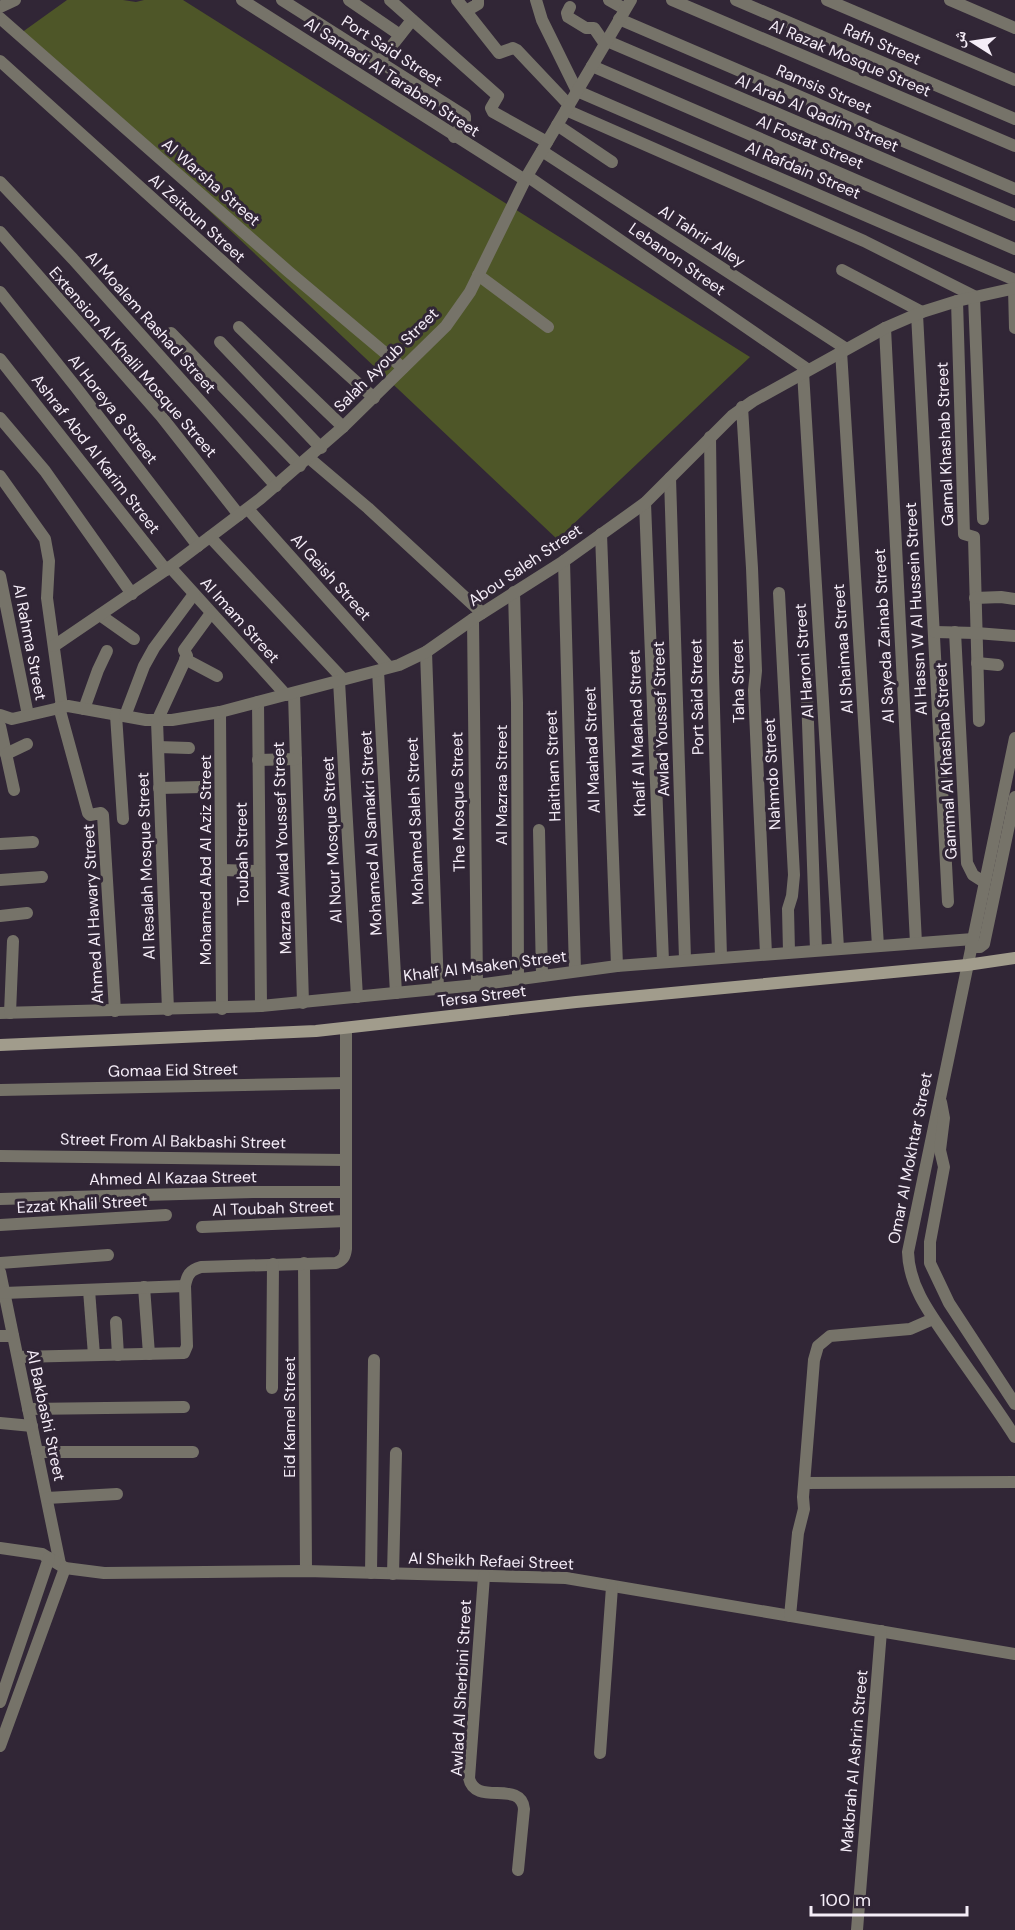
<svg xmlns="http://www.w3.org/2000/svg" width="1015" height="1930" font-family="'DM Sans','Noto Naskh Arabic',sans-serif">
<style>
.green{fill:#4e5628}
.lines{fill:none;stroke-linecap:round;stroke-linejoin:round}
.minor{stroke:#767369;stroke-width:12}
.tertiary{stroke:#767369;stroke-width:12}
.secondary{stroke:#a19c8c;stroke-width:12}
.labels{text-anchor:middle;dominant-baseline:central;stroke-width:6;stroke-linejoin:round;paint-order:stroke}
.street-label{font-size:16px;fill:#f5edf8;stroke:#312636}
</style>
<rect width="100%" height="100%" fill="#312636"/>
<path class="green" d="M67,0H123L136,2L144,0H183L750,357L566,531L558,540L21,33Z"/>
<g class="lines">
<g class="minor">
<path d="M242,0L525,180"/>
<path d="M282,0L465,116V120L454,137"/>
<path d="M349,0L400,35"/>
<path d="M390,0L498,96L491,108L493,112L547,142"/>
<path d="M457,0L499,53L513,48L517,50L569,105"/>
<path d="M536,0L542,20L577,91L1015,280"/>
<path d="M609,0L625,9"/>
<path d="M672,0L1015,146"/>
<path d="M736,0L1015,119"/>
<path d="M827,0L1015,80"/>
<path d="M950,0L1015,28"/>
<path d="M0,7L15,0"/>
<path d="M570,7L567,13L568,17L586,28H594L605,44"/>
<path d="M466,11L478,4V0"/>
<path d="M0,18L289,272L403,368"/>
<path d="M619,19L1015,189"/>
<path d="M607,41L1015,215"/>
<path d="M0,61L374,398"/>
<path d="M379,62L412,20"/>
<path d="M592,66L1015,249"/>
<path d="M566,110L864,241L976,297"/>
<path d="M557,125L612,162"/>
<path d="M542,151L845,348"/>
<path d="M527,176L807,369"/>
<path d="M0,182L73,259L276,486"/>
<path d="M0,232L161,416L239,515"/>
<path d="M842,270L922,312"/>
<path d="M478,275L548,327"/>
<path d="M1014,288L1015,328"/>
<path d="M0,292L75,386L198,546"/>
<path d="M974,297L983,519"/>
<path d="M957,301L964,534L974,537L979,721"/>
<path d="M917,314L948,902"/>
<path d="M239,327L343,427"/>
<path d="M885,328L916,943"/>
<path d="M171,333L300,466"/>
<path d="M220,342L321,448"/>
<path d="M841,351L878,946"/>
<path d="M0,359L166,570"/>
<path d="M803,372L838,948"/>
<path d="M742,407L752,568L756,671L754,690L766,954"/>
<path d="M0,418L45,471L132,594"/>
<path d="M710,437L713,673L721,957"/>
<path d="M309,458L368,508L482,613"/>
<path d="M0,476L45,539L49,561L47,598L62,707"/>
<path d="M670,478L685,959"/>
<path d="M645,503L663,961"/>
<path d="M248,509L389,667"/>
<path d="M601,534L617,966"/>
<path d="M210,537L343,679"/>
<path d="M564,561L575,971"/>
<path d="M170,567L286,695"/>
<path d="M0,576L28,715"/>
<path d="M514,592L517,703L518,979"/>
<path d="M779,593L794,875L792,896L788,909L789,952"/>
<path d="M975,598L1001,597L1015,599"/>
<path d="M100,615L134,639"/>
<path d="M473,619L477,985"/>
<path d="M935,632L976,633L1015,636"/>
<path d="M955,632L967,863L973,875L984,882"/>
<path d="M54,646L170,567L260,499L343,427L446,326L470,292L527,176L631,0"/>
<path d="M426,652L438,989"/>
<path d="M185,659L217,676"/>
<path d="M977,663L998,665"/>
<path d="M806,666L816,950"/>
<path d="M378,671L396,993"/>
<path d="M339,681L357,997"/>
<path d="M294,693L303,1003"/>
<path d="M258,702L261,1006"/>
<path d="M59,707L88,813L90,815L101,813L103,815L115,1011"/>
<path d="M84,709L98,670L107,651"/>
<path d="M220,712L222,1009"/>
<path d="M0,715L12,719L68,706L146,720H172L220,712L399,665L426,652L473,619L564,561L645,503L732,416L753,401L885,328L922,312L957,301L1015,288"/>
<path d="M116,715L123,819"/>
<path d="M125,716L144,666L154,648L194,594"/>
<path d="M0,726L14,790"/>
<path d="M158,747L189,748"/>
<path d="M6,754L27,744"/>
<path d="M258,760L296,759"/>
<path d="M159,788L201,787"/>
<path d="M539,830L542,976"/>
<path d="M0,844L33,842"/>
<path d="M221,870L259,871"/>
<path d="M0,880L42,877"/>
<path d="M0,916L27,913"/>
<path d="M168,1010L157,721L187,656L184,650L211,613"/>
<path d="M0,1013L261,1006L477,985L617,966L973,939"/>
<path d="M10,1013L13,941"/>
<path d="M0,1090L346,1083"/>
<path d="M0,1156L346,1160"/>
<path d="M0,1199L253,1192H346"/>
<path d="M0,1225L166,1215"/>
<path d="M202,1227L346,1221"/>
<path d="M0,1263L108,1255"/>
<path d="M304,1263L306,1571"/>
<path d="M0,1272L60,1564"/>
<path d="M144,1287L149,1354"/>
<path d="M89,1290L94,1355"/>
<path d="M4,1293L185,1286"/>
<path d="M116,1322L118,1355"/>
<path d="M0,1336H13"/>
<path d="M18,1357L184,1353L187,1346L185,1286C187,1275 190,1270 201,1267L336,1263C343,1260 345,1257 346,1249V1029"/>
<path d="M272,1388L273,1264"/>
<path d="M28,1409L184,1407"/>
<path d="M0,1423L32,1426"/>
<path d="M37,1452H193"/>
<path d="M805,1483L1015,1482"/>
<path d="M47,1498L117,1494"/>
<path d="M0,1548L42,1554L65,1568L104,1573L306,1571L566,1578L1015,1654"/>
<path d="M371,1573L374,1360"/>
<path d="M393,1574L396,1453"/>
<path d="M484,1576L469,1778C475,1807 521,1779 524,1809L518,1870"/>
<path d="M790,1616L798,1533L804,1509L803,1497L814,1360L818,1346L830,1336L910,1329L933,1319"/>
<path d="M0,1702L49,1558"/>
<path d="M0,1746L65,1568"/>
<path d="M600,1753L612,1587"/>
<path d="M857,1930L881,1631"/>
</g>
<g class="tertiary">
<path d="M1015,738L908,1252C909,1290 935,1320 955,1350C975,1379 996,1407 1015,1437"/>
<path d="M971,947H980L984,944L1015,797"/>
<path d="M941,1102L944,1118L940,1150L944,1167L930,1242V1263L949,1303L1015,1404"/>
</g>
<path class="secondary" d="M0,1045L316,1031L576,1002L967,965L1015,958"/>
</g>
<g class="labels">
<g class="street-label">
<text transform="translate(882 44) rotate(23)">Rafh Street</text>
<text transform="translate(392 51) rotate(33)">Port Said Street</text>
<text transform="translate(850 58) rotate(23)">Al Razak Mosque Street</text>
<text transform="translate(392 77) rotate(33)">Al Samadi Al Taraben Street</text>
<text transform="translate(824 89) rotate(23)">Ramsis Street</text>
<text transform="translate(817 113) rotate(23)">Al Arab Al Qadim Street</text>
<text transform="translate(810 142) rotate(23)">Al Fostat Street</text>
<text transform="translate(803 170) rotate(23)">Al Rafdain Street</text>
<text transform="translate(211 182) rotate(41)">Al Warsha Street</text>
<text transform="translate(197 218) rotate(42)">Al Zeitoun Street</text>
<text transform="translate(702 236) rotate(33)">Al Tahrir Alley</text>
<text transform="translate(677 259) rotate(35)">Lebanon Street</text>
<text transform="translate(151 322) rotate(48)">Al Moalem Rashad Street</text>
<text transform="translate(386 360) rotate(-45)">Salah Ayoub Street</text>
<text transform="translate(133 362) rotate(49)">Extension Al Khalil Mosque Street</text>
<text transform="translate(113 409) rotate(52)">Al Horeya 8 Street</text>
<text transform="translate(945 444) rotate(-92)">Gamal Khashab Street</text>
<text transform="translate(96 454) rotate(52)">Ashraf Abd Al Karim Street</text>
<text transform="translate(525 565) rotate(-34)">Abou Saleh Street</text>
<text transform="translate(331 577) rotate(48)">Al Geish Street</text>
<text transform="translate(916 609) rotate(-93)">Al Hassn W Al Hussein Street</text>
<text transform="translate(240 620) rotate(48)">Al Imam Street</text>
<text transform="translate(884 636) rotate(-93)">Al Sayeda Zainab Street</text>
<text transform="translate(30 642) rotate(79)">Al Rahma Street</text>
<text transform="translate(843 649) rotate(-94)">Al Shaimaa Street</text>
<text transform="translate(804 661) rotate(-94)">Al Haroni Street</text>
<text transform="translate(738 681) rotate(-91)">Taha Street</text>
<text transform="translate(697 697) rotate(-91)">Port Said Street</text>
<text transform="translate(661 719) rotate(-92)">Awlad Youssef Street</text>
<text transform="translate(637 733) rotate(-92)">Khalf Al Maahad Street</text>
<text transform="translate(592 750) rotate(-92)">Al Maahad Street</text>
<text transform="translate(946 761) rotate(-93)">Gammal Al Khashab Street</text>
<text transform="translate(553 766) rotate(-92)">Haitham Street</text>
<text transform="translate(772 774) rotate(-93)">Nahmdo Street</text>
<text transform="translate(501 785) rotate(-90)">Al Mazraa Street</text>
<text transform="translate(458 802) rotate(-91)">The Mosque Street</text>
<text transform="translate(415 821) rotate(-92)">Mohamed Saleh Street</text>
<text transform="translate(371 833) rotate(-93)">Mohamed Al Samakri Street</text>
<text transform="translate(332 840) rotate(-93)">Al Nour Mosque Street</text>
<text transform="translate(282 848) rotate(-92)">Mazraa Awlad Youssef Street</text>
<text transform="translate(242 854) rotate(-91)">Toubah Street</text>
<text transform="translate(205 860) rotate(-90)">Mohamed Abd Al Aziz Street</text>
<text transform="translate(146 866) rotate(-92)">Al Resalah Mosque Street</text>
<text transform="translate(93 914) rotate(-93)">Ahmed Al Hawary Street</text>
<text transform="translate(485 966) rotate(-7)">Khalf Al Msaken Street</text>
<text transform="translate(482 996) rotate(-7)">Tersa Street</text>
<text transform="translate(173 1070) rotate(-1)">Gomaa Eid Street</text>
<text transform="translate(173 1141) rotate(1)">Street From Al Bakbashi Street</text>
<text transform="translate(910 1158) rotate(-79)">Omar Al Mokhtar Street</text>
<text transform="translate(173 1178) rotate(-1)">Ahmed Al Kazaa Street</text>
<text transform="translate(82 1204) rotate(-3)">Ezzat Khalil Street</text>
<text transform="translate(273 1208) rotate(-2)">Al Toubah Street</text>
<text transform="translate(46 1415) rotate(78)">Al Bakbashi Street</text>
<text transform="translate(289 1417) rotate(-90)">Eid Kamel Street</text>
<text transform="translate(491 1561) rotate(2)">Al Sheikh Refaei Street</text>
<text transform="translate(461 1688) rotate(-87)">Awlad Al Sherbini Street</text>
<text transform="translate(854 1761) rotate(-85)">Makbrah Al Ashrin Street</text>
</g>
</g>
<g transform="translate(973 42) rotate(282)" stroke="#312636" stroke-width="4.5" paint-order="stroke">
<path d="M0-4.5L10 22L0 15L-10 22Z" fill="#f5edf8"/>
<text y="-9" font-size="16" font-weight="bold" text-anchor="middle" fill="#f5edf8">ش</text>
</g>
<path d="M811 1906v9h156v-9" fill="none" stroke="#f5edf8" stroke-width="3"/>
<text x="820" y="1906" font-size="18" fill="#f5edf8" stroke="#312636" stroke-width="4.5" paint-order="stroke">100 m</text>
</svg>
